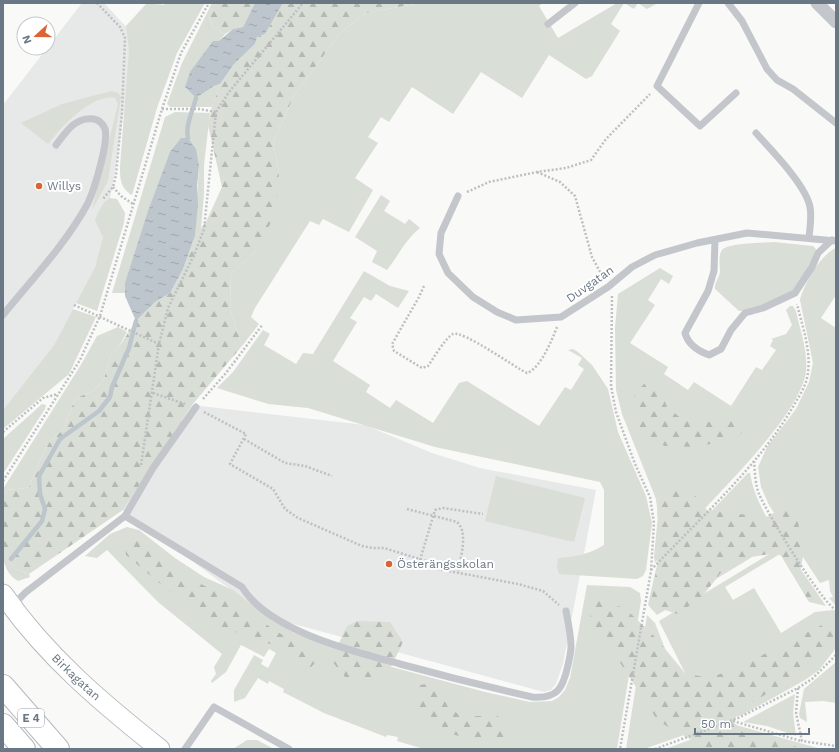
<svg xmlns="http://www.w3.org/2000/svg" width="839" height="752" font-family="'Work Sans',sans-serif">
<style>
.built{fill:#e7e8e8}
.grass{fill:#d9ded6}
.forest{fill:url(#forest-firs)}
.water{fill:url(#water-ripples)}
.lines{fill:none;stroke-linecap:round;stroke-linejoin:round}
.stream{stroke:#bdc6cc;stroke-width:4.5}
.secondary-casing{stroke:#b5babf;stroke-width:21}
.highway-casing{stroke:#b6b9bd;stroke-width:24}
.path{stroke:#bdbfc2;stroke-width:2.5;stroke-dasharray:2 2;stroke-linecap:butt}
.lane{stroke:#c3c6ca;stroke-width:7}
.street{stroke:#c3c6ca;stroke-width:13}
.secondary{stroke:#fff;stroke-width:19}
.highway{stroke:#fff;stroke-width:22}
.poi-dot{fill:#da6436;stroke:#fff;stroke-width:1.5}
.labels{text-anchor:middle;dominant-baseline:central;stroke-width:4;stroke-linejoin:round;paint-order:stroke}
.shield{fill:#fff;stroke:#97a0aa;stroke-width:1}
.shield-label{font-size:11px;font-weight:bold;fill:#6a7886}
.poi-label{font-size:12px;fill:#6a7886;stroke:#fff;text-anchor:start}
.street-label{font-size:12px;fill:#6a7886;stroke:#fff}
</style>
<defs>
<pattern id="forest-firs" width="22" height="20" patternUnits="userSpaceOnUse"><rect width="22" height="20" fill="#d9ded6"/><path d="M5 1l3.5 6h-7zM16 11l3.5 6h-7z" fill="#b4b9b3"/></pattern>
<pattern id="water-ripples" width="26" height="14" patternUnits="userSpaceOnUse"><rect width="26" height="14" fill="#bdc6cc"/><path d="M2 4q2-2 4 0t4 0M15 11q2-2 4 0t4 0" fill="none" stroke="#9ea6ab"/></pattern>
</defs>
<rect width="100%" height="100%" fill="#f9f9f7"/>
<g class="built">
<path d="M82,3H104L130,31L132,50L117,161L103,237L95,267L54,345L3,410V105Z"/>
<path d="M192,405L365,425L432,453L480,468L596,490L563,664L556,684L551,690L544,692L268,617L123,510Z"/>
</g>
<g class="grass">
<path d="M147,3L164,5L166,3H205L177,53L157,108L132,195C120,188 120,178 120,166L129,50L126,26Z"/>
<path d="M212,3H216L209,17L213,28L225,34L185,87L196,98L214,86L220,84L212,107H170L167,104L182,63Z"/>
<path d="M420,3H543L539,6L558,38L617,3H658L647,9L638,3L634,9L624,3L611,24L620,31L592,76L586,79L549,55L522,98L481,72L453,114L412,87L389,122L381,117L368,137L378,143L355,178L373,190L349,232L323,219L319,225L310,221L255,308L251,317L259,324L242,346L230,309L231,274L255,252L279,171L273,142L294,96L340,33L366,13Z"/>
<path d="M112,91L118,93L121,97L108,181L92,210L118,104L115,98C92,93 60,128 48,144L21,123L62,104Z"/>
<path d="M175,112L210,113L204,165V193L201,229L195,236C197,213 197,190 199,166L125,283V293H112L165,117Z"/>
<path d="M381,195L390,201L384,211L405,224L409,219L420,228C406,239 398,256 387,270L372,262L377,251L355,237Z"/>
<path d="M110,198L117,199L125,213L124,223L97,311L76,303L95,267L103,237L95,220C99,211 102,202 110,198Z"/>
<path d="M774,242L813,246L816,249C810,264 802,282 790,293C778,303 757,306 743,311H739L715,289C714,283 719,278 720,272C720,265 718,255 722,250C728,243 764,243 774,242Z"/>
<path d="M836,248V295L821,318L836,328V606L829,598L833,597L830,591L829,580L820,583L769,505L761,487L758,467L767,447L796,409L809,382L813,363L800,300C804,284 821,254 836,248Z"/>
<path d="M660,268L673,276L669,284L661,279L648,300L655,305L630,343L668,367L664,374L688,390L694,382L731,406L756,367L762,370L776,350L770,346L773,340L771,339L786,334L792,325L786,310L790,306H793L796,311C800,330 808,351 806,371C802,408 739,472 713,500C693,521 674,542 655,563L654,557L658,515L656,499L622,414L616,390L615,328L618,294Z"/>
<path d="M364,271L390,286L409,291L398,308L376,294L371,301L364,297L350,318L357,322L333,361L370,385L366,392L390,408L396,400L433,423L459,383L467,381L539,426L565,387L571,390L584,369L578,365L582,358L568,350L573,349L578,352L592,365L608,389L618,432L646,496L652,523L646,570L643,576L637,579L559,574L557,567L558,558C575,557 590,554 604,545V490L600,482L435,447L308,408L268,404L217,388L233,372L263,330L270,334L264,345L296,364L303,353L313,354Z"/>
<path d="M73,309L96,317L69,374L3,429V410L54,345Z"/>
<path d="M118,327L127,332L118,348L111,354L104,379L93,391L81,396L74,402L63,430L50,441L41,458L29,487C21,490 13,488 5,491L3,495V489L82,363L97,336Z"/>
<path d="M42,404L46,405L45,409L3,474V439Z"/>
<path d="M748,473H750C754,498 767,518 780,540L657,615L648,605L656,569Z"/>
<path d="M496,476L585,498L574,542L485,521Z"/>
<path d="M127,527L139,530L175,558L204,577L233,590L273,621L294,633L373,662L485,692L530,702L552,701L559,697L565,690L570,678L587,585L630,587L640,593L641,601L617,749H424L397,741L398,737L387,735L386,737L324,713L283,692L284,689L269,681L268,684L258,678L245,698L234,702V690L254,655L263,660L261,664L268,668L276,653L269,649L264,657L241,645L226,672L212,683L211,681L216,674L214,667L222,654L158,602L107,550L97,558L85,556L110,534Z"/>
<path d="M784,545L826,606L809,602L780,554L725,587L733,600L754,588L781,633L815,612L833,610L836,612V648L819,670L805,680L742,715L734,717L695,689L683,669L659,621Z"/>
<path d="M3,553L15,569L29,574L30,577L18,581C8,576 3,564 3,553Z"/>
<path d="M647,615L655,623L669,659L724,721L644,749H626Z"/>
<path d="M836,662V703L823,701L805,702L807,722L800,718L799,714L804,689Z"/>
<path d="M795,694L793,713L796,736L767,726L743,722Z"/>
<path d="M736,725L821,749H665L728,726Z"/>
<path d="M247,740H257L274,749H233Z"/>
</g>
<g class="forest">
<path d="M216,3H255L243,27L233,29L225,34L213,28L209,16Z"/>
<path d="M283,3H420L366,13L340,33L294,96L273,142L279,171L276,213L255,252L231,274L230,309L242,346L192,405L123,510L29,574L15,569L3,553V495L5,491C13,488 21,490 29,487L41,458L50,441L63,430L74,402L81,396L93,391L104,379L111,354L118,348L136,321L155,302L170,293L183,269L195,236L206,222L222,187L208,125L212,107L220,84L234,64L255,44L257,37L265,34Z"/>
<path d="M648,380L659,385L667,407L682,419L700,424L737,415L745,422L744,429L739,436L699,447L665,446L651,440L641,430L631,403L638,390Z"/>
<path d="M674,488L693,493L707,510L748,515L763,519L777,511H790L798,522L804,552L800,571L814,597L811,600L806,597L788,561L777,553L731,560L701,598L677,614C666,610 656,609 652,597L661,539L657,513L660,498Z"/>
<path d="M134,536L179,573L207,587L228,594L244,610L312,654L315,663L310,668L282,648L206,622L126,555L124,541Z"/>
<path d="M603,597L629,612L656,638L685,673L708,678L735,669L822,625L836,632V638L831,650L770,692L738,710L734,723L753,737L783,741L801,749H711L704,747L658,721L606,641L591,623L589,603Z"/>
<path d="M358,621L390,622L403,642C385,679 389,683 345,677L331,660L347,626Z"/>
<path d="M426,684L438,688L448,707L461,716H498L510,731L509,740H475L451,734L417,706L413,686Z"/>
</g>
<g class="water">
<path d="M255,3H283L265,34L257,37L255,44L234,64L220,84L214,86L196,98L185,87L190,72L213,41H219L233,29L243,27Z"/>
<path d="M181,138H188L196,149L199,166L197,186L198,204L195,236L183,269L170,293L155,302L136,321L125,296V283L148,211L170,152Z"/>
</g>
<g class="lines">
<g class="stream">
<path d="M188,138C185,126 193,110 196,98"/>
<path d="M11,559L42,521L45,509L40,494L39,476L60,439L99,411L110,397L112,387L129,348L136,321"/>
</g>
<defs>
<g id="secondary">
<path id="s1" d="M3,594C46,656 102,703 160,749"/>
</g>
<g id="highway">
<path d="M3,686L58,749"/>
<path d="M3,725L24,749"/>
</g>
</defs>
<use href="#secondary" class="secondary-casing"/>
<use href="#highway" class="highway-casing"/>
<g class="path">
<path d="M97,3L120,27L125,38L122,112L116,175L113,187L102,200"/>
<path d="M162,109H199L216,112"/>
<path d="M537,172L560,182L575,196L592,257L604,279"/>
<path d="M113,187L121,196L133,204"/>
<path d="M467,192L489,182L537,172L566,168L591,160L606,139L650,94"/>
<path d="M424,286L419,297L392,344L394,351L422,368L428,366C433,359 446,337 453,334C463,330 514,367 527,373C540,369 552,340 557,327"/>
<path d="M612,296L611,386L616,412L635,464L650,497L654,523L651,571L620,749"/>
<path d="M74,305L159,344"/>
<path d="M153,393L185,404"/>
<path d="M203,399L226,373L263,324"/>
<path d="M204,412L246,434L230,464L273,489L285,509L298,518L362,546L373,548H384L426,561L438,569L518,584L543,591L559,605"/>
<path d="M3,432L43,398L58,394"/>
<path d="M244,439L285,463L305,466L332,476"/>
<path d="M754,461C755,472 755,484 759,494C767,513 821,602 836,610"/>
<path d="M141,465L159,344L168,308L195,253L204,229L216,112L229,92L303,3"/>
<path d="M3,481L80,360L100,316L162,109L181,53L209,3"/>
<path d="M407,509L457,522C469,533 460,558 458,573"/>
<path d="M420,560L435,510L443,508L483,514"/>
<path d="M651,570C699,519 759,466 794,405C800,395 807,384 808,372C811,350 802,325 797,304"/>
<path d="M798,688L796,713L802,741L836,746"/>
<path d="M733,721L801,741"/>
<path d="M655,749L738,718L798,688L812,679L836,655"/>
</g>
<g class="lane">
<path d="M699,3L657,86L700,126L736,93"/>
<path d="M728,3L742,21L767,69L777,80L793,89L836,123"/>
<path d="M548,24L575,3"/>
<path d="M756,133C771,150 806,185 810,207C812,217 810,227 809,237"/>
<path d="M458,196L441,233L439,254L448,273L473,297L497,312L516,320L561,317L608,287L632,267L655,255L697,243L747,233L836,241"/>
<path d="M715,240L714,271L708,291L685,333C688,344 698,351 709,355L721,349L731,330L745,313L763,308L795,293L812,267L818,253L832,240"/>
<path d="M3,315C32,279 66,244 88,203C94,190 109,142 105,129C103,124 99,120 94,119C76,116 66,132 56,145"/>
<path d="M125,516L242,587C269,631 352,651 400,664C444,676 488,687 532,697C558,699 563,688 568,665C569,660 571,653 571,647C571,635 568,622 566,611"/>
<path d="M13,605L26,592L125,516L153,468L196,407"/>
<path d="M185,749L214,707L289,749"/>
</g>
<path class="street" d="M817,3L836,22"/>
<use href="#secondary" class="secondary"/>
<use href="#highway" class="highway"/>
</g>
<g class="poi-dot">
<circle cx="39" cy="186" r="4"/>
<circle cx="389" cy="564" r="4"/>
</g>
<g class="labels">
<rect class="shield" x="18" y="709" width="26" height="18" rx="3"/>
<g class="shield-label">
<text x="31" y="718">E 4</text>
</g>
<g class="poi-label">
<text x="47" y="186">Willys</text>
<text x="397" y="564">Österängsskolan</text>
</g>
<g class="street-label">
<text transform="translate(590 284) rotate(-35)">Duvgatan</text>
<text stroke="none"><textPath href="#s1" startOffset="111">Birkagatan</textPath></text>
</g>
</g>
<rect width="839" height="752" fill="none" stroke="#6a7886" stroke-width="8"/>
<g transform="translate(36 36) rotate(249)"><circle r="19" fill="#ffffff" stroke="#c3c9cf"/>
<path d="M0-3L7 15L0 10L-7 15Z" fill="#da6436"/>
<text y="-6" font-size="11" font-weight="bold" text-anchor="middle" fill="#6a7886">N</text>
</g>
<path d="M695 728v6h114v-6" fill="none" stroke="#6a7886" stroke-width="2"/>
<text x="701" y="728" font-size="12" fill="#6a7886" stroke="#ffffff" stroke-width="3" paint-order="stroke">50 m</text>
</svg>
